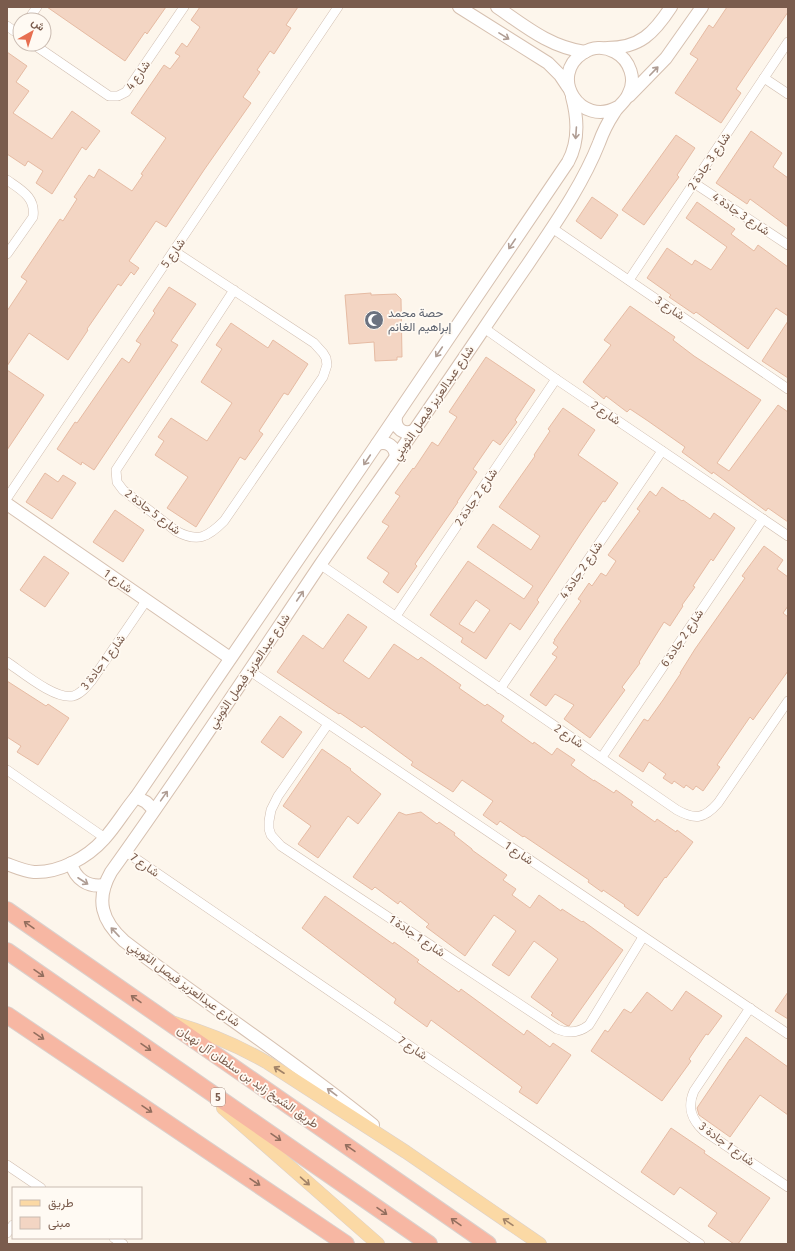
<svg xmlns="http://www.w3.org/2000/svg" width="795" height="1251" font-family="'Fira Sans Condensed',Vazirmatn,sans-serif">
<style>
.building{fill:#f3d5c3;stroke:#e6bba3;fill-rule:evenodd}
.lines{fill:none;stroke-linecap:round;stroke-linejoin:round}
.street-casing{stroke:#d1beb0;stroke-width:10}
.secondary-casing{stroke:#d6c0b0;stroke-width:14}
.primary-casing{stroke:#dad1cd;stroke-width:14}
.highway-casing{stroke:#dad1cd;stroke-width:18}
.street{stroke:#fff;stroke-width:9}
.secondary{stroke:#fff;stroke-width:12}
.primary{stroke:#fbd9a5;stroke-width:13}
.highway{stroke:#f7b7a3;stroke-width:16}
.oneway{stroke:#af9d94}
.oneway2{stroke:#936e5e}
.oneway3{stroke:#a18267}
.labels{text-anchor:middle;dominant-baseline:central;stroke-width:3.5;stroke-linejoin:round;paint-order:stroke}
.shield{fill:#fffaf3;stroke:#a28b7f;stroke-width:1}
.shield-label{font-size:11px;font-weight:bold;fill:#7a5c4d}
.street-label{font-size:12px;fill:#7a5c4d;stroke:#fffaf3}
.worship-label{font-size:12px;fill:#5b616d;stroke:#fffaf3;text-anchor:start}
</style>
<rect width="100%" height="100%" fill="#fdf6ec"/>
<g class="building">
<path d="M47,7H166L147,34L145,32L125,61Z"/>
<path d="M200,7H298L286,25L291,28L274,54L270,51L257,70L260,72L243,97L251,103L204,170L166,227L156,221L129,261L139,268L134,275L131,272L121,286L118,284L87,329L88,330L68,360L29,333L7,366V311L27,281L21,277L60,219L63,221L77,199L74,197L89,175L94,178L99,169L132,191L143,175L141,174L166,138L131,113L164,65L170,69L180,56L175,53L182,43L187,47L200,27L191,20Z"/>
<path d="M727,7H788V12L736,89L741,93L721,123L675,93L698,59L690,54L709,25L713,28Z"/>
<path d="M7,52L27,66L16,82L29,91L13,113L52,139L72,111L100,131L86,150L82,147L52,194L36,183L43,171L28,161L25,166L7,154Z"/>
<path d="M751,131L782,153L773,167L788,178V227L750,199L747,204L716,183Z"/>
<path d="M676,135L695,148L677,175L679,177L644,225L622,210Z"/>
<path d="M592,197L618,215L601,239L576,221Z"/>
<path d="M697,202L735,229L731,234L754,251L758,245L788,267V316L776,308L748,349L696,312L694,314L669,297L671,295L647,278L667,248L692,265L695,260L711,270L727,247L686,218Z"/>
<path d="M169,287L196,304L171,341L178,345L94,470L82,462L81,465L57,449L75,422L77,423L122,358L129,363L141,344L136,341L155,313L153,311Z"/>
<path d="M371,293V295L396,294L401,299L402,357H397V360L375,361L374,342L349,344L345,295Z"/>
<path d="M630,306L675,337L673,340L694,356L761,400L717,463L729,471L778,405L788,412V522L768,508L766,511L713,472L712,474L682,452L685,447L648,421L630,409L627,412L606,396L604,399L583,382L611,345L604,340Z"/>
<path d="M788,321V378L762,361Z"/>
<path d="M231,323L268,348L273,340L308,364L288,395L284,393L259,431L263,434L245,460L240,457L196,527L167,508L188,477L155,455L164,441L158,437L171,418L207,441L232,403L201,382L222,349L216,345Z"/>
<path d="M486,357L535,390L515,420L517,422L500,445L493,440L473,469L477,472L457,502H458L415,564L417,566L398,593L383,582L389,573L367,558L389,526L382,522L400,496L395,493L413,468L414,469L432,442L438,446L457,417L449,412Z"/>
<path d="M7,370L44,395L7,450Z"/>
<path d="M563,408L595,430L578,455L618,483L605,502L603,501L581,533L537,600L539,602L520,630L510,623L486,659L461,642L463,638L430,615L468,561L524,599L533,586L477,547L493,524L531,550L540,536L499,507L535,456L534,455L550,431L548,429ZM476,600L490,610L474,633L459,624Z"/>
<path d="M45,473L58,482L63,475L76,483L52,519L26,502Z"/>
<path d="M662,487L682,501L683,500L710,519L714,513L735,528L713,561L711,559L693,586L695,587L682,605L683,606L670,626L664,622L639,662L640,663L622,687L625,690L590,738L564,719L574,705L555,694L546,706L530,695L557,657L552,654L558,647L553,643L555,640H554L581,601L578,599L589,583L592,586L601,573L606,576L616,561L608,555L640,511L637,509L650,491L656,496Z"/>
<path d="M115,510L144,530L123,562L93,542Z"/>
<path d="M764,546L783,560L777,569L788,577V606L783,613L788,617V671L753,720L750,717L717,765L720,767L703,791L696,786L693,790L686,785L684,788L674,781L672,784L663,778L666,774L649,762L643,772L619,756L644,719L648,721L663,700L681,673H680L695,649L745,578L742,576Z"/>
<path d="M44,556L69,573L45,607L20,590Z"/>
<path d="M348,614L367,627L343,661L369,679L394,644L418,660L421,657L461,685L459,688L485,706L487,704L504,716L501,721L533,744L534,742L552,755L557,748L575,760L571,765L594,781V780L614,793L616,790L633,802L631,805L655,822L657,819L676,832L677,830L693,842L666,878L665,877L638,916L624,906L625,905L603,890L602,892L588,882L589,880L524,836L523,837L500,821L497,825L483,815L493,801L462,780L453,792L411,765L413,762L364,726L362,728L340,713L339,714L277,672L303,635L323,649Z"/>
<path d="M7,681L46,706L48,704L69,718L38,765L17,752L21,746L7,737Z"/>
<path d="M280,716L302,732L283,758L261,742Z"/>
<path d="M322,749L351,769L350,770L381,794L358,824L348,816L318,858L298,844L311,826L283,806Z"/>
<path d="M399,812L406,815L421,812L437,824L439,822L455,833L454,835L472,849V850L507,875L503,880L516,889L512,895L530,908L539,895L561,911L562,909L582,922L583,921L623,950L569,1026L566,1025L551,1015L553,1013L531,997L558,959L534,941L509,976L492,965L516,931L494,915L465,956L426,927L429,924L400,901L398,904L375,887L372,890L353,877Z"/>
<path d="M325,896L393,944L394,942L419,960L417,962L459,992L461,989L524,1035L527,1030L550,1047L553,1043L571,1055L537,1104L519,1092L522,1087L431,1020L427,1027L394,1003L396,999L302,928Z"/>
<path d="M686,991L722,1016L708,1035L706,1034L689,1059L691,1061L662,1101L591,1051L605,1030L608,1032L624,1009L631,1013L647,992L672,1011Z"/>
<path d="M788,992V1019L775,1011Z"/>
<path d="M746,1037L788,1067V1115L760,1095L730,1137L699,1115L697,1108L730,1059V1060Z"/>
<path d="M671,1128L705,1151L704,1153L770,1198L738,1244H734L708,1226L717,1213L680,1187L674,1195L641,1172Z"/>
</g>
<g class="lines">
<defs>
<g id="street">
<path d="M28,20L37,7"/>
<path d="M7,26L20,35"/>
<path d="M33,44L109,96H118L126,92L184,7"/>
<path d="M764,78L788,94"/>
<path d="M7,180C21,190 36,197 33,217L7,254"/>
<path d="M694,183L788,245"/>
<path d="M552,228L788,389"/>
<path d="M174,251L314,343L323,353L326,358L327,365L323,377L224,521C208,537 198,543 176,531L123,490L117,482L116,470L234,290"/>
<path d="M629,280L788,42"/>
<path d="M484,328L556,379L788,536"/>
<path d="M7,498L338,7"/>
<path d="M321,565L677,810C695,820 704,819 718,803L788,701"/>
<path d="M396,616L556,379"/>
<path d="M7,662C22,672 55,700 73,696C81,694 87,686 92,680L146,601"/>
<path d="M250,671L788,1034"/>
<path d="M500,689L662,451"/>
<path d="M328,724L278,796L271,810L269,821V829L271,835L281,846L557,1029C569,1034 579,1033 589,1025L643,937"/>
<path d="M602,757L763,519"/>
<path d="M7,770L105,838"/>
<path d="M126,852L700,1244"/>
<path d="M750,1008L694,1091C687,1107 691,1119 704,1131L788,1187"/>
<path d="M7,1165L41,1188"/>
<path d="M7,1233L13,1225"/>
<path d="M114,1238L123,1244"/>
</g>
<g id="secondary">
<path d="M459,7L548,63L560,75L568,87"/>
<path d="M497,7C526,27 550,47 585,52"/>
<path d="M607,48C640,48 654,33 671,7"/>
<path d="M629,96L666,58L702,7"/>
<path d="M396,416C394,429 404,436 415,430"/>
<path d="M377,444C388,441 395,446 396,457"/>
<path d="M7,504L230,658"/>
<path d="M136,797L146,802L154,810"/>
<path d="M71,863C75,879 88,888 105,885"/>
<path d="M7,864C15,867 24,871 34,872C59,873 87,858 104,839C116,826 125,810 136,797L377,444L568,162C579,142 578,119 572,97"/>
<path d="M373,1125C293,1060 206,1004 124,941C102,921 95,900 111,872C183,772 251,668 320,565C357,511 396,458 433,403C465,357 496,310 528,264C554,225 582,186 599,143C603,132 608,122 614,113C618,106 625,102 628,95C637,80 630,60 615,52C604,46 592,47 583,53C548,76 580,128 618,107"/>
</g>
<g id="primary">
<path d="M174,1023C208,1033 237,1045 268,1063L406,1152L540,1244"/>
<path d="M223,1108L378,1244"/>
</g>
<g id="highway">
<path d="M7,910L488,1244"/>
<path d="M7,951L429,1244"/>
<path d="M7,1015L346,1244"/>
</g>
</defs>
<use href="#street" class="street-casing"/>
<use href="#secondary" class="secondary-casing"/>
<use href="#primary" class="primary-casing"/>
<use href="#highway" class="highway-casing"/>
<use href="#street" class="street"/>
<use href="#secondary" class="secondary"/>
<use href="#primary" class="primary"/>
<use href="#highway" class="highway"/>
</g>
<defs><path id="oneway-shaft" d="M-6 0H5M1.5-3L5.5 0L1.5 3" fill="none" stroke-width="1.6" stroke-linecap="round" stroke-linejoin="round"/></defs>
<g class="oneway">
<use href="#oneway-shaft" transform="translate(504 36) rotate(32)"/>
<use href="#oneway-shaft" transform="translate(654 71) rotate(-46)"/>
<use href="#oneway-shaft" transform="translate(576 133) rotate(94)"/>
<use href="#oneway-shaft" transform="translate(512 244) rotate(124)"/>
<use href="#oneway-shaft" transform="translate(439 352) rotate(124)"/>
<use href="#oneway-shaft" transform="translate(367 460) rotate(124)"/>
<use href="#oneway-shaft" transform="translate(300 596) rotate(-56)"/>
<use href="#oneway-shaft" transform="translate(164 796) rotate(-55)"/>
<use href="#oneway-shaft" transform="translate(83 881) rotate(33)"/>
<use href="#oneway-shaft" transform="translate(115 932) rotate(-133)"/>
<use href="#oneway-shaft" transform="translate(332 1092) rotate(-143)"/>
</g>
<g class="oneway2">
<use href="#oneway-shaft" transform="translate(29 925) rotate(-145)"/>
<use href="#oneway-shaft" transform="translate(39 973) rotate(35)"/>
<use href="#oneway-shaft" transform="translate(136 999) rotate(-145)"/>
<use href="#oneway-shaft" transform="translate(39 1036) rotate(34)"/>
<use href="#oneway-shaft" transform="translate(146 1047) rotate(35)"/>
<use href="#oneway-shaft" transform="translate(147 1109) rotate(34)"/>
<use href="#oneway-shaft" transform="translate(276 1137) rotate(35)"/>
<use href="#oneway-shaft" transform="translate(350 1148) rotate(-145)"/>
<use href="#oneway-shaft" transform="translate(255 1182) rotate(34)"/>
<use href="#oneway-shaft" transform="translate(382 1211) rotate(35)"/>
<use href="#oneway-shaft" transform="translate(456 1222) rotate(-145)"/>
</g>
<g class="oneway3">
<use href="#oneway-shaft" transform="translate(279 1070) rotate(-147)"/>
<use href="#oneway-shaft" transform="translate(305 1181) rotate(41)"/>
<use href="#oneway-shaft" transform="translate(508 1222) rotate(-146)"/>
</g>
<defs>
<symbol id="mosque-disc" viewBox="-11 -11 22 22"><circle r="9.5" fill="#6b7280" stroke="#fffaf3"/><path d="M3.5-4.9A6 6 0 1 0 3.5 4.9A5 5 0 1 1 3.5-4.9Z" fill="#fff"/></symbol>
</defs>
<g fill-rule="evenodd">
<use href="#mosque-disc" x="363" y="309" width="22" height="22"/>
</g>
<g class="labels">
<rect class="shield" x="211" y="1088" width="14" height="18" rx="3"/>
<g class="shield-label">
<text x="218" y="1097">5</text>
</g>
<g class="street-label">
<text transform="translate(138 75) rotate(-55)">شارع 4</text>
<text transform="translate(709 161) rotate(-56)">شارع 3 جادة 2</text>
<text transform="translate(741 214) rotate(34)">شارع 3 جادة 4</text>
<text transform="translate(173 253) rotate(-55)">شارع 5</text>
<text transform="translate(670 308) rotate(34)">شارع 3</text>
<text transform="translate(433 403) rotate(-56)">شارع عبدالعزيز فيصل الثويني</text>
<text transform="translate(606 413) rotate(34)">شارع 2</text>
<text transform="translate(476 497) rotate(-56)">شارع 2 جادة 2</text>
<text transform="translate(153 512) rotate(37)">شارع 5 جادة 2</text>
<text transform="translate(581 570) rotate(-56)">شارع 2 جادة 4</text>
<text transform="translate(118 581) rotate(35)">شارع 1</text>
<text transform="translate(682 638) rotate(-56)">شارع 2 جادة 6</text>
<text transform="translate(103 662) rotate(-53)">شارع 1 جادة 3</text>
<text transform="translate(249 671) rotate(-56)">شارع عبدالعزيز فيصل الثويني</text>
<text transform="translate(569 736) rotate(34)">شارع 2</text>
<text transform="translate(519 853) rotate(34)">شارع 1</text>
<text transform="translate(145 865) rotate(35)">شارع 7</text>
<text transform="translate(417 936) rotate(34)">شارع 1 جادة 1</text>
<text transform="translate(184 984) rotate(36)">شارع عبدالعزيز فيصل الثويني</text>
<text transform="translate(413 1048) rotate(34)">شارع 7</text>
<text transform="translate(248 1077) rotate(35)">طريق الشيخ زايد بن سلطان آل نهيان</text>
<text transform="translate(727 1144) rotate(36)">شارع 1 جادة 3</text>
</g>
<g class="worship-label">
<text x="388" y="313">حصة محمد<tspan x="388" dy="14">إبراهيم الغانم</tspan></text>
</g>
</g>
<rect width="795" height="1251" fill="none" stroke="#7a5c4d" stroke-width="16"/>
<rect x="12" y="1187" width="130" height="52" fill="#fffaf3" stroke="#cabbb1"/>
<rect x="20" y="1200" width="20" height="6" fill="#fbd9a5" stroke="#cabbb1"/>
<text x="48" y="1207" font-size="12" fill="#7a5c4d">طريق</text>
<rect x="20" y="1217" width="20" height="12" fill="#f3d5c3" stroke="#cabbb1"/>
<text x="48" y="1227" font-size="12" fill="#7a5c4d">مبنى</text>
<g transform="translate(32 32) rotate(39)"><circle r="19" fill="#fffaf3" stroke="#cabbb1"/>
<path d="M0-3L7 15L0 10L-7 15Z" fill="#e76f51"/>
<text y="-6" font-size="11" font-weight="bold" text-anchor="middle" fill="#7a5c4d">ش</text>
</g>
</svg>
